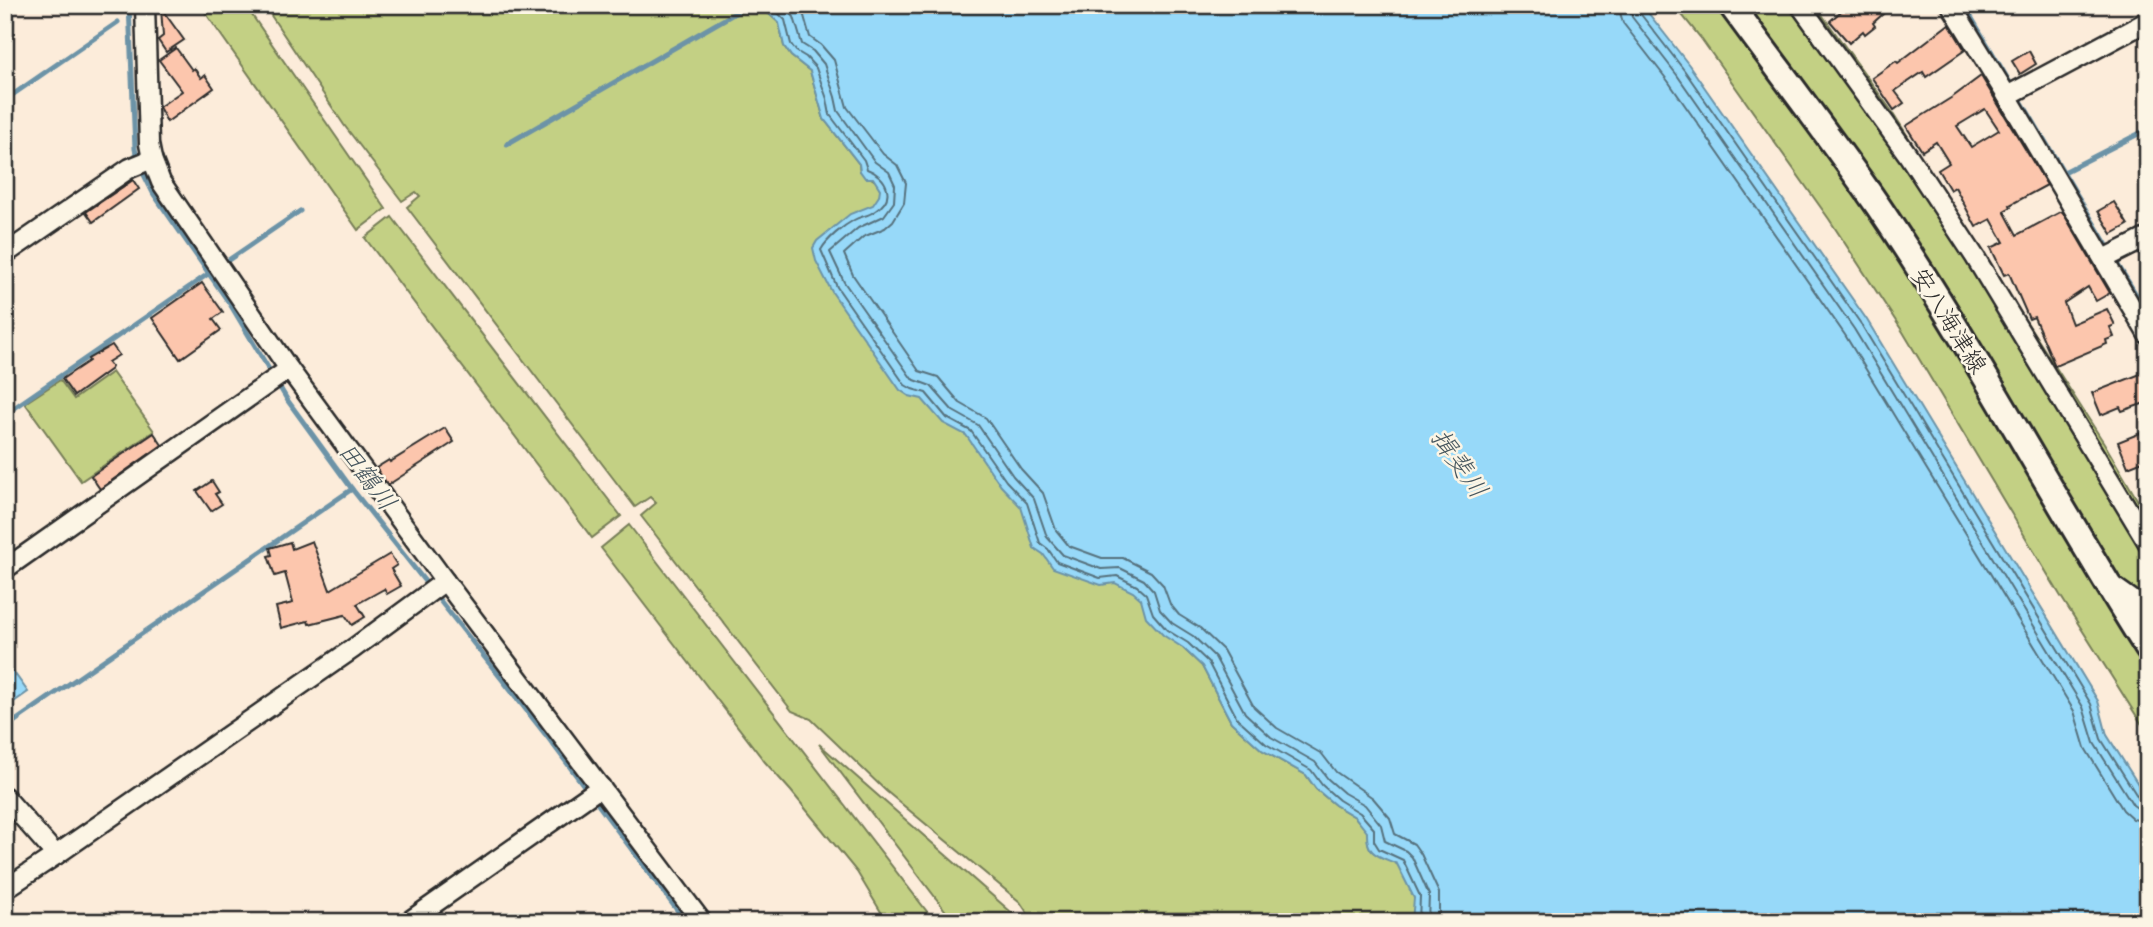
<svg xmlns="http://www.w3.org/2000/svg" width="2153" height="927" font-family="Delius,'Klee One',sans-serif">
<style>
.green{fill:#c3d084;stroke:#777e58;stroke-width:2}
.water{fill:#97d9f9;stroke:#6c93a7;stroke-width:2}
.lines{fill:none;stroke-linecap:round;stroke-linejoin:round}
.shore{stroke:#56717d;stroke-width:2}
.stream{stroke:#6c93a7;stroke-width:5}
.building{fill:#fcc6ad;stroke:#2b2b2b;stroke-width:2;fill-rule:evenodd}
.street-casing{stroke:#2b2b2b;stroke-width:23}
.secondary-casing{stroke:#2b2b2b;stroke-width:30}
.street{stroke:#fcf5e5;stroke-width:18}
.secondary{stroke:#fcf5e5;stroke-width:24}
.labels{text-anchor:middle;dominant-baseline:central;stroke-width:5;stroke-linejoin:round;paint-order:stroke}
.street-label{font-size:24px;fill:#2b2b2b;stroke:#fcf5e5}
.water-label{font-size:26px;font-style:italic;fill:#46565e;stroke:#fcf5e5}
</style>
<rect width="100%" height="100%" fill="#fcecda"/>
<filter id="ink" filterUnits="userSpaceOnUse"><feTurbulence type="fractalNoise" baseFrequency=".0143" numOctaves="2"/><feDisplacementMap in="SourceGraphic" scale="14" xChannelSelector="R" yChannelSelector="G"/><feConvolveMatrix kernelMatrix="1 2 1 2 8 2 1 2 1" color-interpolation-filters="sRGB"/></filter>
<g filter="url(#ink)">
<g class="green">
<path d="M200,5H245L386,209L358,230Z"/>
<path d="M264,5H759L779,23L784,46L791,56L810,71L824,119L859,164L860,171L877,182L920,276L1183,648L1202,666L1231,722L1262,750L1306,775L1316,789L1335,805L1355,817L1368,832C1366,861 1383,851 1398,865C1407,873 1425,909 1432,922H954L819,744L1019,919L1028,914L1020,902L886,791L811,719L792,711L641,516L656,503L650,497L635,507L407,207L420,196L416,192L402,201L344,125Z"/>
<path d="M1674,5H1720L1869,215L1953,342L2098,586L2148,664V734L2060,595L1903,332L1829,219L1700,37Z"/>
<path d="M1745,5H1794L1823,44L1969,258L2148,552V608L2115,578Z"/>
<path d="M1804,5H1815L1893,113L2104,443L2148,518V535Z"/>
<path d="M392,217L621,516L592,538L365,238Z"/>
<path d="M112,372L154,431L81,481L25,403L60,380L74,399Z"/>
<path d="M629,525L935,922H887L857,872L791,791L765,762L601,548Z"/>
</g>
<g class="water">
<path d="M759,5H1642L1689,65L1867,320L2098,701L2107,735L2148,800V922H1412L1414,898L1397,864C1380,856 1366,856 1367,832L1355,817L1335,805L1316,789L1306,775L1262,750L1231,722L1202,666L1183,648L1163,635L1146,617L1141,599L1133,592L1115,583L1101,585L1053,568L1043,554L1034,548L1021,507L1001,486L966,435L943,423L922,399L909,396L900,390L832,292L816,261L813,248L817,241L850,214L873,205L879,196L880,189L873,178H865L860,171L859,164L824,119L810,71L791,56L784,46L779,23Z"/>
<path d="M5,660L28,692L5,708Z"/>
</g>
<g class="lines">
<g class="shore">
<path d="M770,5L785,20L791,44L796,51L806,57L816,68L827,99L830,115L864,160L867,169C887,176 897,198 875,211C869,216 861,216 854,220C843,226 827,239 821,250L837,287L905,385L912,389L926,393L947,418L971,431L1006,481L1027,503L1040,543L1048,549L1057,562L1100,578L1117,576L1137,586L1146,594L1153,614L1167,630L1188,643L1208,662L1237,718L1266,744L1311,770L1322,785L1339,800L1360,813L1374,829V841L1379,849L1403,860L1420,896L1419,922"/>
<path d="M783,5L794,17L802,44L813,51L824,64L835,97L838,111L875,162L889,172L895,185L894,202L884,216L858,228L830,252L844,282L912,379L931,386L953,411L978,425L1013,476L1034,499L1047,537L1063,555L1101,569L1120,568L1144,580L1154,591L1160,610L1172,623L1193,636L1215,657L1245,713L1271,737L1315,762L1328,779L1344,793L1365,805L1381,825L1385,841L1406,851L1412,857L1429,895L1428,922"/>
<path d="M798,5L804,16L810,37L821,45L834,60L847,107L883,154L897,165L906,183L904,203L893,221L885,228L863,237L844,254L853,275L919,371L938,377L960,403L986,418L1021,469L1043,493L1056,530L1069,546L1102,558H1123L1151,572L1163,585L1170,604L1179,615L1200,628L1223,650L1254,707L1277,728L1322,754L1336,772L1373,798L1390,818L1395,834L1414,844L1421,854L1439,893V922"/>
<path d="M1618,5L1623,23L1668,81L1845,335L2074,711L2085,748L2123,810L2133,819L2148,822"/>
<path d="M1629,5L1632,17L1677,75L1854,329L2083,707L2094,743L2133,805L2140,810L2148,811"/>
<path d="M1637,5L1639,12L1684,70L1861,324L2091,704L2101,739L2139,799L2148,802"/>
</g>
<g class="stream">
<path d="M129,5L135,149L139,165L153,193L230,304L288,401L352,489L549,739L686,922"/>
<path d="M1964,5L2009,81"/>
<path d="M2020,99L2108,247"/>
<path d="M5,100L118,22"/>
<path d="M507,144L749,5"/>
<path d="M2064,172L2148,129"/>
<path d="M227,261L300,211"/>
<path d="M2118,265L2148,314"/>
<path d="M5,414L211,272"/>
<path d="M5,728L352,489"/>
</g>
</g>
<g class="building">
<path d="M1848,5H1893L1873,23L1875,26L1865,34L1863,31L1849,43L1830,21Z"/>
<path d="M161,8L184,40L166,52L158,40L163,36Z"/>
<path d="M1949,24L1965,50L1926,77L1923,72L1895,91L1904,103L1894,110L1872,78L1896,61L1898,63Z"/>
<path d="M176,48L192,70L194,68L201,78L205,75L214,88L167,122L159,107L182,91L159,60Z"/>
<path d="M2029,51L2036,64L2020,74L2012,61Z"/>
<path d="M1981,76L2047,185L2010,205L2011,207L2004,211L2017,235L2062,211L2110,293L2096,301L2088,287L2064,303L2072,324L2107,309L2115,325L2110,327L2114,337L2106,340L2107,344L2055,366L2034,317L2029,319L2009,273L2004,275L1991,248L2004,242L1991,219L1976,227L1955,187L1950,190L1938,170L1949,163L1936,142L1922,151L1906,126L1954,96ZM1985,109L1999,130L1971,147L1957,126Z"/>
<path d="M133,180L139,189L93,222L86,212Z"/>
<path d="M2114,202L2128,225L2112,234L2098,211Z"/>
<path d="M202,283L223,312L213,319L221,330L180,359L152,318Z"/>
<path d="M112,345L119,355L108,362L112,367L111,369L74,396L62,379L89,361L88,359Z"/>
<path d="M2148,371V402L2122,411L2120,407L2101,415L2092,393Z"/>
<path d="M445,428L454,442L388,485L376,468L389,460L390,462Z"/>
<path d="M2148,430V459L2128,467L2118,442Z"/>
<path d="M154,433L162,445L100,489L91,476Z"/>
<path d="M212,481L219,492L215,494L222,504L211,511L197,491Z"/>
<path d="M312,541L330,590L390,554L397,565L391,569L401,586L387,594L384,589L357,604L365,617L352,625L345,615L309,624L308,621L281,628L276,607L293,603L285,573L275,576L268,556L272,555L270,548L290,542L292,549Z"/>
</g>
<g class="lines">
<defs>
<g id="street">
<path d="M145,5L149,144L152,159L161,182L289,369L445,581L702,922"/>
<path d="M1800,5L1908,155L1975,257L2148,543"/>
<path d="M1951,5L2007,96L2148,335"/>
<path d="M2007,96L2148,21"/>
<path d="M5,254L130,168L152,159"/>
<path d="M2104,259L2148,237"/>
<path d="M5,569L289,369"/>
<path d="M2113,586L2137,603L2148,616"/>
<path d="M5,797L56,855L354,648L445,581"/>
<path d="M5,889L56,855"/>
<path d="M408,922L601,787"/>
</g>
<path id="secondary" d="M1731,5C1780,72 1831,138 1878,206C1975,349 2055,503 2148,649"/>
</defs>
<use href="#street" class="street-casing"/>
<use href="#secondary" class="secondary-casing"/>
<use href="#street" class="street"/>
<use href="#secondary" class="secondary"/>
</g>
</g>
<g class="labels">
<g class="street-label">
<text transform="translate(1950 320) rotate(58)">安八海津線</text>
</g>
<g class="water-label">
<text transform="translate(1460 463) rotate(55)">揖斐川</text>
<text transform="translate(368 476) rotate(53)">田鶴川</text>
</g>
</g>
<rect width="2153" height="927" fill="none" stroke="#fcf5e5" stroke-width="28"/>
<rect x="14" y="14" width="2125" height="899" fill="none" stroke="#2b2b2b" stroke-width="2.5" filter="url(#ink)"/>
</svg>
